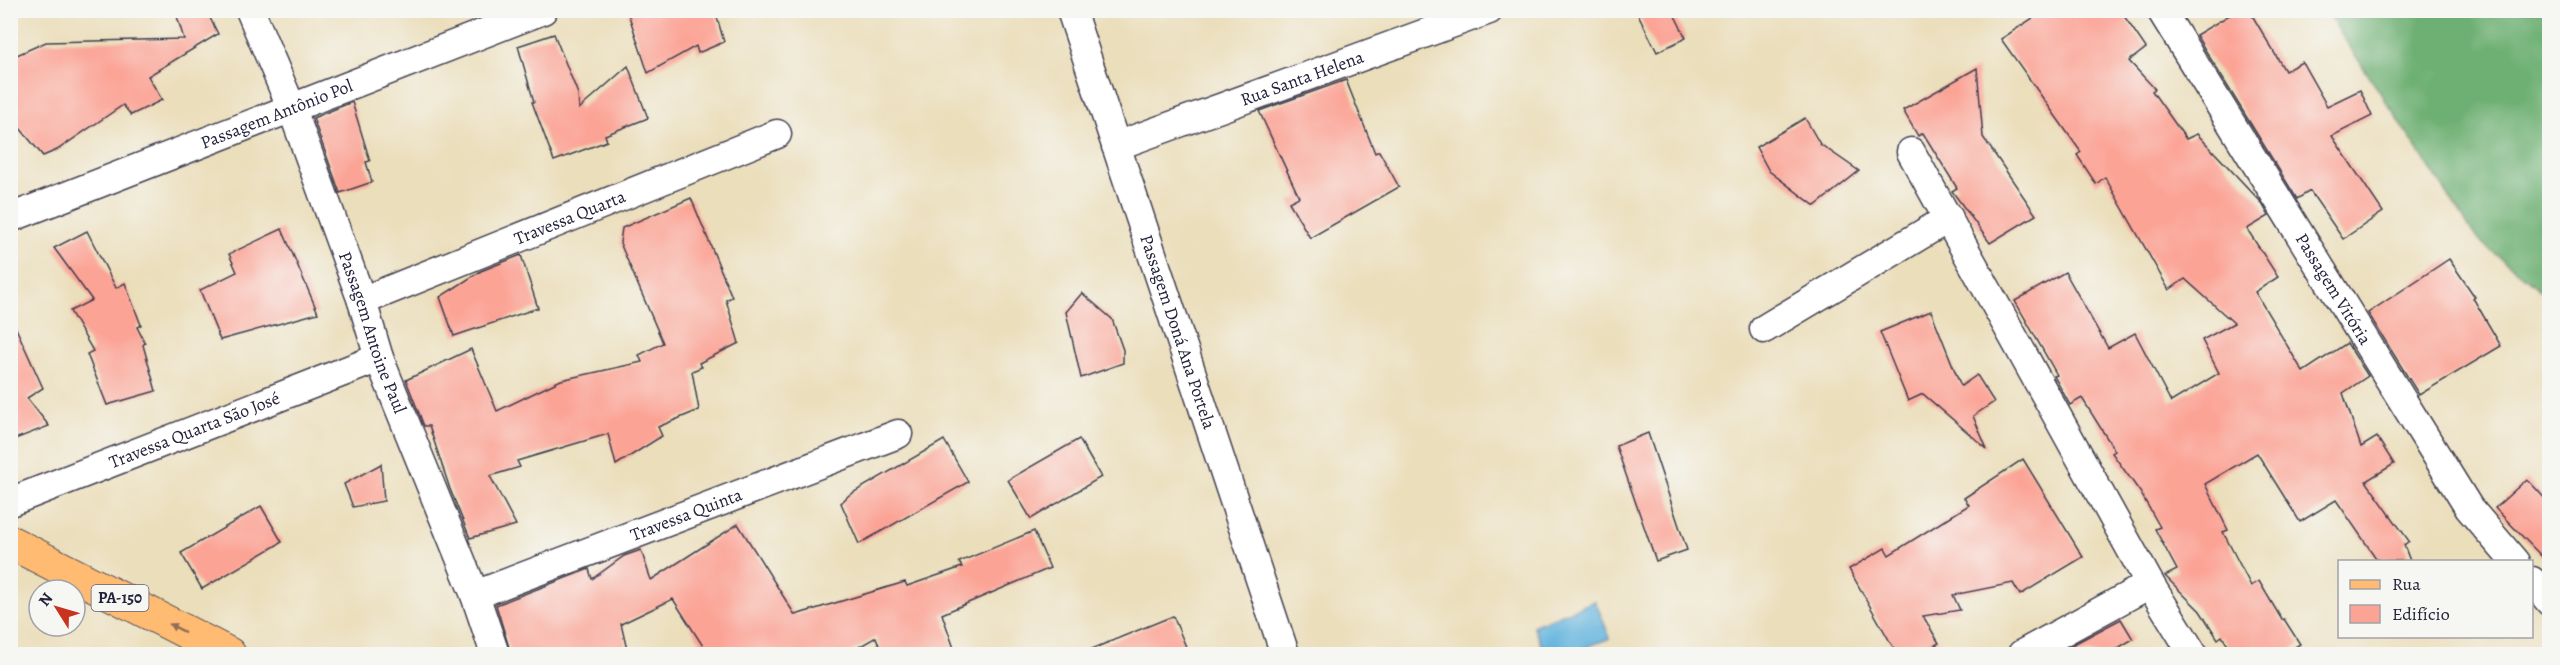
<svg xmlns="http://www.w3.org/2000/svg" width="2560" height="665" font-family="Alegreya,serif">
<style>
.forest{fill:#6eb073;stroke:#486957;stroke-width:1.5}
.water{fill:#62b3dd;stroke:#426a8c;stroke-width:1.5}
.building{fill:#fba496}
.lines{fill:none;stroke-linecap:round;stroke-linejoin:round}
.minor-casing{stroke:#403e4e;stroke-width:31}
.primary-casing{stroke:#403e4e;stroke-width:35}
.minor{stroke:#fff;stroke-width:28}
.primary{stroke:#ffbb71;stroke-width:33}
.oneway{fill:#906e56}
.labels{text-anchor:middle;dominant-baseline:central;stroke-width:5;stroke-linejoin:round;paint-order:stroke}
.shield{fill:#f6f6f2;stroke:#626272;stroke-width:1.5}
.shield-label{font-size:16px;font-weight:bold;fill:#22223b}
.street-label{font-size:18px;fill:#22223b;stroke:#f6f6f2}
</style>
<rect width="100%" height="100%" fill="#f6f6f2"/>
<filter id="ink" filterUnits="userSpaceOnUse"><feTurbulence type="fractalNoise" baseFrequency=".0167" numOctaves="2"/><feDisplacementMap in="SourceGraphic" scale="12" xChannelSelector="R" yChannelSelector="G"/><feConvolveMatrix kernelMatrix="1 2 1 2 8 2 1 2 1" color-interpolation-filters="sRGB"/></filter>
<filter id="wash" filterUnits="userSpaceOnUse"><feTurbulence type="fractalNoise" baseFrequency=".008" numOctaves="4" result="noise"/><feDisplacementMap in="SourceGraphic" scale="24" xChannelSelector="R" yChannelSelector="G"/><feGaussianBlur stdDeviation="1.35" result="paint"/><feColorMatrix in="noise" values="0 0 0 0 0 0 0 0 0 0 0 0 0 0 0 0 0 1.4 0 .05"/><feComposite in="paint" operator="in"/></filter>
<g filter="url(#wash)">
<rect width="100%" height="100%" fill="#ebdebb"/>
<path class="forest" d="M2326,11H2549V297L2477,239Z"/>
<path class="water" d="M1595,601L1610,638L1568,654H1545L1533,626Z"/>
<g id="blocks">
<g class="building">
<path d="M175,10H206L218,34L148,76L162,100L131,115L123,105L57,150L43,156L10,116V58L46,42L184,39Z"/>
<path d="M627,10H715L724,42L698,53L696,46L648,73Z"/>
<path d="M1636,10H1672L1686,38L1657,52Z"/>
<path d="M2045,10H2120L2146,48L2129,61L2155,89L2152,91L2186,139L2197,134L2261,202L2269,216L2247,229L2278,277L2255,292L2303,372L2347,343L2368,376L2343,393L2361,447L2377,437L2394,464L2366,481L2409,541L2404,545L2410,561H2378L2336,500L2300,522L2257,453L2205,484L2228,530L2223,532L2251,586L2259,581L2282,620L2284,619L2300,644L2284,654H2233L2222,636L2218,639L2200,611L2165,576L2177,570L2155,529L2160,527L2140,492L2112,453L2115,451L2082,398L2070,405L2054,376L2057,375L2015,301L2065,272L2108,348L2135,333L2171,402L2219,373L2202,340L2234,323L2185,279L2169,290L2105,177L2096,184L2077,155L2081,152L2001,39Z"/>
<path d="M2238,10H2249L2285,71L2302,62L2327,106L2360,90L2372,116L2332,136L2383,212L2343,239L2310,191L2297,199L2196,35Z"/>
<path d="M554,34L578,94L579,109L628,66L648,118L605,135L607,141L554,161L532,102H534L518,46Z"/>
<path d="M1977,68L1983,137L2036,215L1990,243L1952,191L1957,188L1923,133L1918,136L1903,110Z"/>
<path d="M1346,80L1375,153L1379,151L1399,187L1310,238L1289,202L1299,197L1259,111Z"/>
<path d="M352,102L370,161L366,162L372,182L340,193L313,118Z"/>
<path d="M1805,118L1820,144L1859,171L1815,206L1769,171L1756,147Z"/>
<path d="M691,198L732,297L726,300L739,343L699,363L702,367L692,371L699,410L658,427L662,436L616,465L608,434L517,461L520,467L490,476L516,525L470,538L450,489L429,426H424L406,380L471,349L497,411L561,380L642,362L639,355L663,343L620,243L622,228Z"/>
<path d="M282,229L318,313L220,340L200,290L237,272L229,254Z"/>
<path d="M87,231L116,288L125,283L141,325L137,327L145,343L143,345L156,391L107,405L87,354L93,351L70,311L92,300L54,248Z"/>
<path d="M521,255L538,308L454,336L440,297L481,271Z"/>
<path d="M2449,259L2475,297L2473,298L2501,346L2419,395L2368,313Z"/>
<path d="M1082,293L1112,319L1123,350V363L1081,378L1066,312Z"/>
<path d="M1931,311L1961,386L1977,375L1994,402L1973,416L1987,449L1923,394L1908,401L1880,332Z"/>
<path d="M10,315L43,388L27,398L49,426L10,441Z"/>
<path d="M1648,433L1687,550L1656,561L1616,446Z"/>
<path d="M1079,439L1101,477L1031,519L1008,480Z"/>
<path d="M944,440L968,482L859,544L841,503L849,495Z"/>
<path d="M2023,459L2083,557L2020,595L2013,583L1953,595L1960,610L1923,616L1939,643L1919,654H1897L1849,569L1885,548L1889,555L1969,505L1964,498Z"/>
<path d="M381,464L384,501L353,507L344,484Z"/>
<path d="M2527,479L2550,504V565L2495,508Z"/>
<path d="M261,506L282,542L202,589L181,553Z"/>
<path d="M738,524L795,615L905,582L907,586L962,567L959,562L1034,531L1050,568L942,614L956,654H882L876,637L847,654H708L673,599L621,624L628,654H511L496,605L589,569L592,579L624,556L641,550L651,580Z"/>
<path d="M1173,616L1189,654H1083L1082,653Z"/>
<path d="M2121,619L2133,639L2108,654H2055Z"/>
</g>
</g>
</g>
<g filter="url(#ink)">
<use href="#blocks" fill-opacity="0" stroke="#403e4e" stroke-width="1.5"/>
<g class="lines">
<defs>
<g id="minor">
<path id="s1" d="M250,10L292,109L362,301L379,358L475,595L495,654"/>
<path id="s2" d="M1071,10L1285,654"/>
<path id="s3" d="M2161,10L2469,508L2515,562"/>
<path id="s4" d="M1116,146L1489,10"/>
<path d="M1911,152L2150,584L2193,654"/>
<path id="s5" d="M10,218L543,10"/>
<path id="s6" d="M362,301L777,134"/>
<path d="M1764,329L1949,218"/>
<path id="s7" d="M10,502L379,358"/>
<path d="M2532,581L2550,602"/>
<path id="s8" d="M475,595L898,434"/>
<path d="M2022,654L2150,584"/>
</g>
<path id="primary" d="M10,542L229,654"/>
</defs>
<use href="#minor" class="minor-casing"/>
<use href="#primary" class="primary-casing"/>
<use href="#minor" class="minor"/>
<use href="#primary" class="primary"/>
</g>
<defs><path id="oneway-solid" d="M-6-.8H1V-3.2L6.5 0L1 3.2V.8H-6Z" transform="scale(1.5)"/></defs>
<use class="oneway" href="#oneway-solid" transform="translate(177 628) rotate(-153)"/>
</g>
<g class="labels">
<rect class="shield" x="91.5" y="585" width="57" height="26" rx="4.5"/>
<g class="shield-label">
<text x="120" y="598">PA-150</text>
</g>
<g class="street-label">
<text stroke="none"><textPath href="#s4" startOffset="198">Rua Santa Helena</textPath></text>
<text stroke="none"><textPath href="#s5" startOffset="286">Passagem Antônio Pol</textPath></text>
<text stroke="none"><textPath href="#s6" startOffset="224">Travessa Quarta</textPath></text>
<text stroke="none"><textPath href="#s3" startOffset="328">Passagem Vitória</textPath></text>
<text stroke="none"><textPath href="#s1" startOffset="345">Passagem Antoine Paul</textPath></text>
<text stroke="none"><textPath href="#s2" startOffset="339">Passagem Doná Ana Portela</textPath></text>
<text stroke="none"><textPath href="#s7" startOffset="198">Travessa Quarta São José</textPath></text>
<text stroke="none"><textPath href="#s8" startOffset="226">Travessa Quinta</textPath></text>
</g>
</g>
<rect width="2560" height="665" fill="none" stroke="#f6f6f2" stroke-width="36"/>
<rect x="2338" y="560" width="195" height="78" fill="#f6f6f2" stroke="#a1a1a9" stroke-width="1.5"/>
<rect x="2350" y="580" width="30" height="9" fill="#ffbb71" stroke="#a1a1a9" stroke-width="1.5"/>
<text x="2392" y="590" font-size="18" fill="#22223b">Rua</text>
<rect x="2350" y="605" width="30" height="18" fill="#fba496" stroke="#a1a1a9" stroke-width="1.5"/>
<text x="2392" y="620" font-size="18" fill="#22223b">Edifício</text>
<g transform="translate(57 608) rotate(307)"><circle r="28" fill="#f6f6f2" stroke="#a1a1a9" stroke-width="1.5"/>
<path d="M0-4.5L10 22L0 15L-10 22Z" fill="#c8321e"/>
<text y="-9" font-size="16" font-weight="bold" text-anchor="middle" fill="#22223b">N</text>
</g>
</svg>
